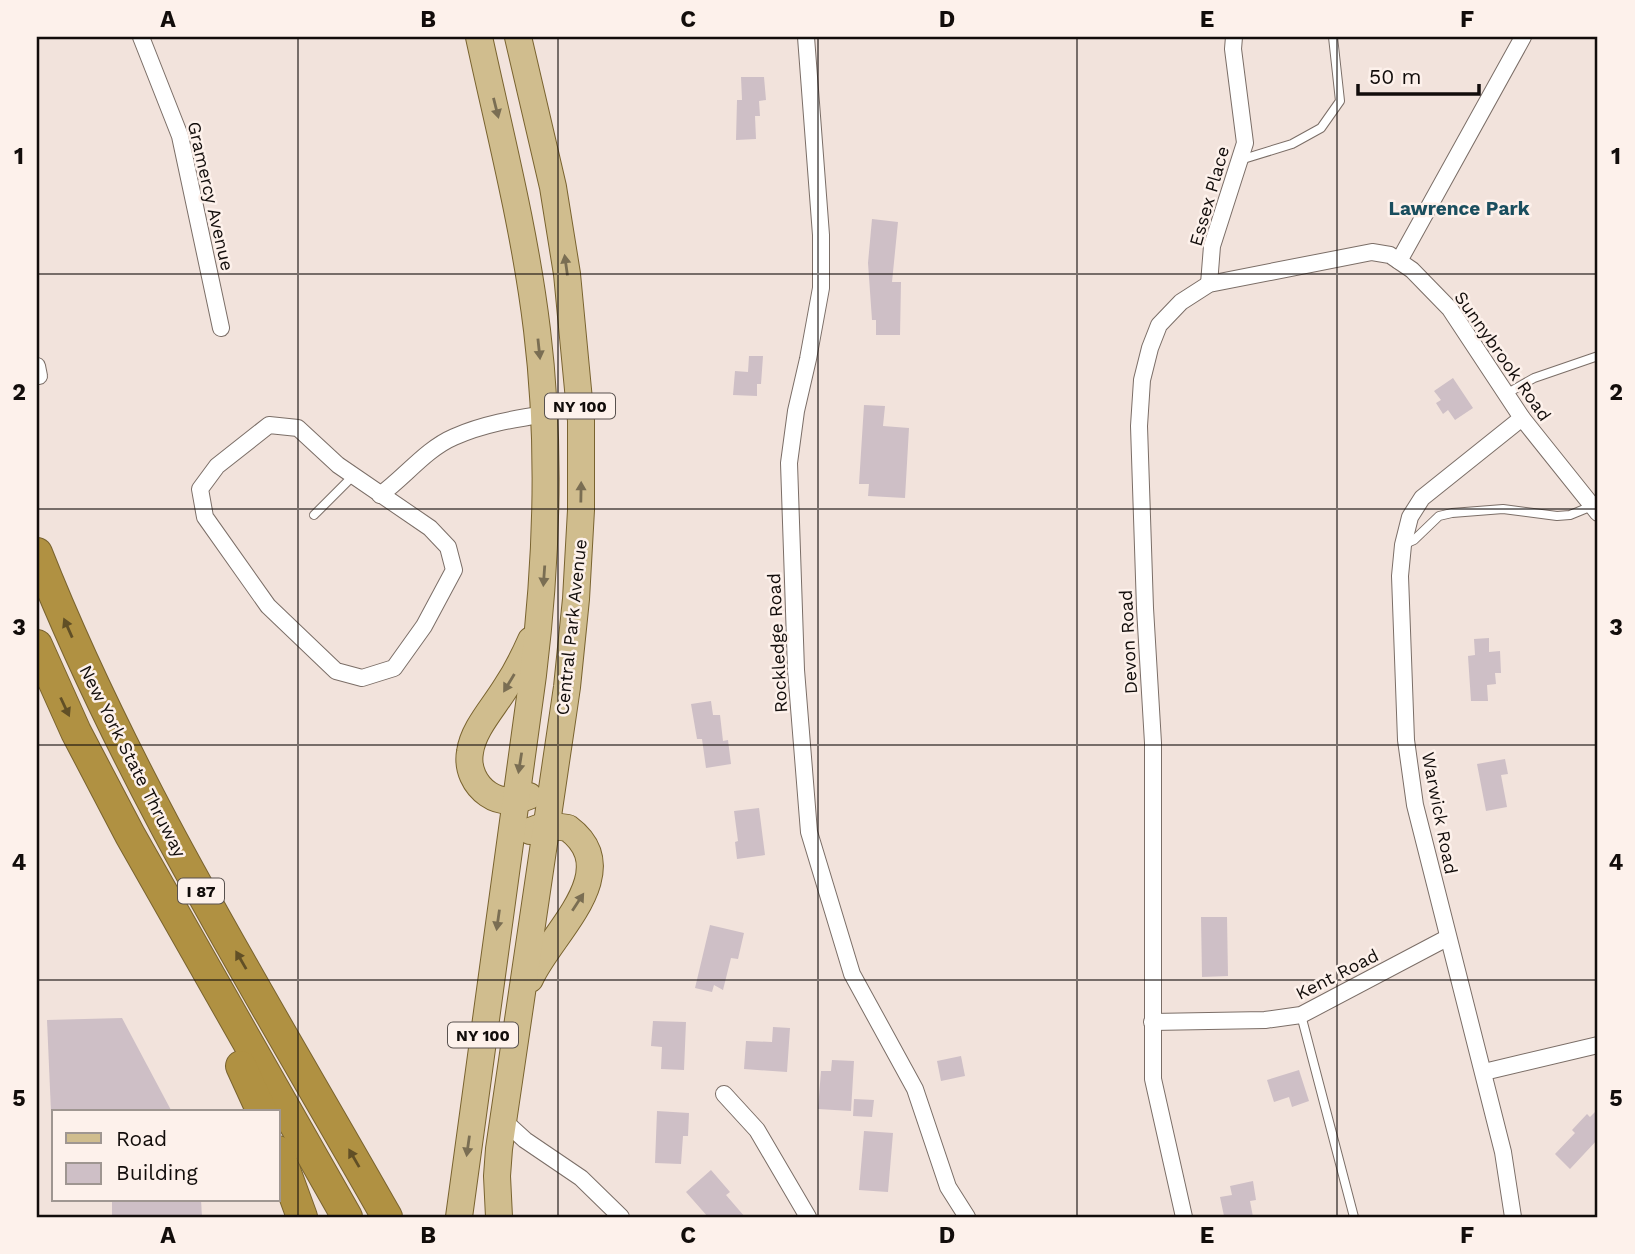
<svg xmlns="http://www.w3.org/2000/svg" width="1635" height="1254" font-family="'Work Sans',sans-serif">
<style>
.building{fill:#cebfc6}
.lines{fill:none;stroke-linecap:round;stroke-linejoin:round}
.lane-casing{stroke:#7b6e67;stroke-width:10}
.street-casing{stroke:#7b6e67;stroke-width:18}
.primary-casing{stroke:#79632f;stroke-width:28}
.highway-casing{stroke:#79632f;stroke-width:32}
.lane{stroke:#fff;stroke-width:8}
.street{stroke:#fff;stroke-width:16}
.primary{stroke:#d0bd8e;stroke-width:26}
.highway{stroke:#b09142;stroke-width:30}
.oneway{fill:#7a6e53}
.oneway2{fill:#614f26}
.grid{fill:none;stroke:#120d0b;stroke-width:2;stroke-opacity:0.55}
.labels{text-anchor:middle;dominant-baseline:central;stroke-width:5;stroke-linejoin:round;paint-order:stroke}
.shield{fill:#fdf1eb;stroke:#58514e;stroke-width:2}
.shield-label{font-size:16px;font-weight:bold;fill:#120d0b}
.street-label{font-size:18px;fill:#120d0b;stroke:#fdf1eb}
.neighbourhood-label{font-size:19px;font-weight:bold;fill:#1a4e5e;stroke:#fdf1eb}
.neatline{fill:none;stroke:#120d0b;stroke-width:2.5}
.grid-label{font-size:23px;text-anchor:middle;font-weight:bold;fill:#120d0b}
</style>
<rect width="100%" height="100%" fill="#f2e3dc"/>
<g class="building">
<path d="M741,77H764L766,100L759,101L760,116H755L756,139L736,140L737,100H742Z"/>
<path d="M872,219L898,222L892,282H901L900,335H876V320H872L868,263Z"/>
<path d="M749,356H763L761,384H757V396L733,395L735,371L748,372Z"/>
<path d="M1453,378L1473,408L1455,420L1448,410L1443,414L1436,403L1441,400L1434,391Z"/>
<path d="M864,405L885,406L883,426L909,428L905,498L868,496L869,484H859Z"/>
<path d="M1489,638V652L1500,651L1501,673H1495L1496,684L1487,685L1488,701H1471L1468,656L1475,655L1474,639Z"/>
<path d="M711,701L713,715H720L723,741L728,740L731,764L706,768L702,739H697L691,704Z"/>
<path d="M1505,759L1508,774L1501,775L1507,807L1486,811L1477,764Z"/>
<path d="M759,808L765,855L737,859L735,842L738,841L734,811Z"/>
<path d="M1201,917H1227L1228,976L1202,977Z"/>
<path d="M710,925L744,933L738,959L731,958L723,990L714,985L712,992L695,988Z"/>
<path d="M122,1018L172,1112H51L47,1020Z"/>
<path d="M653,1021L686,1022L684,1070L661,1069L662,1047L651,1046Z"/>
<path d="M773,1027L790,1028L787,1072L744,1069L746,1041L772,1042Z"/>
<path d="M961,1056L965,1076L941,1081L937,1061Z"/>
<path d="M832,1060L854,1061L851,1111L818,1109L821,1071H831Z"/>
<path d="M1299,1070L1309,1101L1292,1107L1289,1097L1274,1102L1267,1080Z"/>
<path d="M854,1099L874,1100L872,1117L853,1116Z"/>
<path d="M1598,1109V1139L1570,1169L1555,1154L1575,1133L1572,1130L1587,1114L1590,1117Z"/>
<path d="M657,1111L689,1113L688,1136H683L681,1164L655,1163Z"/>
<path d="M864,1131L893,1133L888,1192L859,1190Z"/>
<path d="M711,1170L730,1192L726,1195L745,1217H708L686,1192Z"/>
<path d="M1253,1181L1256,1200L1250,1201L1253,1217L1224,1216L1220,1197L1232,1195L1230,1186Z"/>
<path d="M112,1200H201L202,1217H112Z"/>
</g>
<g class="lines">
<defs>
<g id="lane">
<path d="M1240,160L1292,144L1321,128L1340,101L1333,37"/>
<path d="M1506,394L1534,378L1598,356"/>
<path d="M314,515L353,476"/>
<path d="M1403,545L1414,540L1439,516L1452,513L1503,509L1557,516L1570,515L1592,506"/>
<path d="M1301,1015L1354,1217"/>
</g>
<g id="street">
<path d="M141,37L180,136L221,328"/>
<path d="M806,37L821,235V288L808,359L796,411L789,463L796,670L809,832L852,974L915,1089L948,1187L967,1217"/>
<path d="M1399,261L1523,37"/>
<path d="M1209,284L1212,246L1245,143L1233,49L1234,37"/>
<path d="M37,366L39,376"/>
<path d="M269,425L298,428L338,465L430,528L448,547L454,570L424,626L394,668L362,678L336,671L268,606L205,517L200,489L217,466Z"/>
<path d="M380,495C405,477 426,449 454,437C483,424 514,419 545,414"/>
<path d="M1152,1022L1265,1020L1301,1015L1447,938"/>
<path d="M1484,1072L1598,1045"/>
<path d="M724,1094L757,1130L808,1217"/>
<path d="M503,1120L525,1140L581,1178L621,1217"/>
<path d="M1184,1217L1153,1079V743L1145,608L1139,426L1142,380L1150,348L1159,325L1181,302L1209,284L1372,252L1390,255L1412,270L1450,309L1522,418L1598,513"/>
<path d="M1513,1217L1503,1152L1415,805L1406,740L1400,576L1403,545L1410,517L1422,498L1522,418"/>
</g>
<g id="primary">
<path d="M529,796C515,802 501,803 488,794C475,785 467,769 470,752C473,729 494,707 506,687C516,672 524,656 531,640"/>
<path d="M530,831L546,825L568,828C627,872 550,934 530,979"/>
<path d="M459,1217L533,675C547,560 551,445 537,330C525,230 500,134 479,37"/>
<path d="M499,1217L497,1176L499,1149L567,687L576,599L581,510V421L567,274L553,187L518,37"/>
</g>
<g id="highway">
<path d="M37,553C129,786 264,1000 387,1217"/>
<path d="M37,645L76,732L130,835L347,1217"/>
<path d="M241,1066L262,1112"/>
<path d="M278,1151L302,1217"/>
</g>
</defs>
<use href="#lane" class="lane-casing"/>
<use href="#street" class="street-casing"/>
<use href="#primary" class="primary-casing"/>
<use href="#highway" class="highway-casing"/>
<use href="#lane" class="lane"/>
<use href="#street" class="street"/>
<use href="#primary" class="primary"/>
<use href="#highway" class="highway"/>
</g>
<defs><path id="oneway-solid" d="M-6-.8H1V-3.2L6.5 0L1 3.2V.8H-6Z" transform="scale(1.75)"/></defs>
<g class="oneway">
<use href="#oneway-solid" transform="translate(496 108) rotate(76)"/>
<use href="#oneway-solid" transform="translate(566 265) rotate(-98)"/>
<use href="#oneway-solid" transform="translate(539 349) rotate(84)"/>
<use href="#oneway-solid" transform="translate(581 492) rotate(-89)"/>
<use href="#oneway-solid" transform="translate(544 576) rotate(94)"/>
<use href="#oneway-solid" transform="translate(509 683) rotate(121)"/>
<use href="#oneway-solid" transform="translate(520 763) rotate(99)"/>
<use href="#oneway-solid" transform="translate(578 902) rotate(-57)"/>
<use href="#oneway-solid" transform="translate(498 920) rotate(98)"/>
<use href="#oneway-solid" transform="translate(468 1146) rotate(98)"/>
</g>
<g class="oneway2">
<use href="#oneway-solid" transform="translate(68 628) rotate(-114)"/>
<use href="#oneway-solid" transform="translate(65 707) rotate(65)"/>
<use href="#oneway-solid" transform="translate(241 960) rotate(-120)"/>
<use href="#oneway-solid" transform="translate(354 1158) rotate(-120)"/>
</g>
<path class="grid" d="M298,37V1217M558,37V1217M818,37V1217M1077,37V1217M1337,37V1217M37,274H1598M37,509H1598M37,745H1598M37,980H1598"/>
<g class="labels">
<g class="shield">
<rect x="545" y="393.5" width="70" height="25" rx="5"/>
<rect x="178" y="878.5" width="46" height="25" rx="5"/>
<rect x="448" y="1022.5" width="70" height="25" rx="5"/>
</g>
<g class="shield-label">
<text x="580" y="406">NY 100</text>
<text x="201" y="891">I 87</text>
<text x="483" y="1035">NY 100</text>
</g>
<g class="street-label">
<text transform="translate(211 196) rotate(77)">Gramercy Avenue</text>
<text transform="translate(1209 196) rotate(-74)">Essex Place</text>
<text transform="translate(1503 356) rotate(55)">Sunnybrook Road</text>
<text transform="translate(571 627) rotate(-84)">Central Park Avenue</text>
<text transform="translate(1128 642) rotate(-93)">Devon Road</text>
<text transform="translate(777 643) rotate(-93)">Rockledge Road</text>
<text transform="translate(133 761) rotate(63)">New York State Thruway</text>
<text transform="translate(1440 813) rotate(79)">Warwick Road</text>
<text transform="translate(1337 974) rotate(-27)">Kent Road</text>
</g>
<g class="neighbourhood-label">
<text x="1459" y="208">Lawrence Park</text>
</g>
</g>
<rect width="1635" height="1254" fill="none" stroke="#fdf1eb" stroke-width="77"/>
<rect x="52" y="1110" width="228" height="91" fill="#fdf1eb" stroke="#9f9691" stroke-width="2"/>
<rect x="66" y="1133" width="35" height="10" fill="#d0bd8e" stroke="#9f9691" stroke-width="2"/>
<text x="116" y="1146" font-size="21" fill="#120d0b">Road</text>
<rect x="66" y="1163" width="35" height="21" fill="#cebfc6" stroke="#9f9691" stroke-width="2"/>
<text x="116" y="1180" font-size="21" fill="#120d0b">Building</text>
<path d="M1358 84v10h121v-10" fill="none" stroke="#120d0b" stroke-width="3.5"/>
<text x="1369" y="84" font-size="21" fill="#120d0b" stroke="#fdf1eb" stroke-width="5" paint-order="stroke">50 m</text>
<rect x="38" y="38" width="1558" height="1178" class="neatline"/>
<g class="grid-label">
<text x="168" y="27">A</text>
<text x="428" y="27">B</text>
<text x="688" y="27">C</text>
<text x="947" y="27">D</text>
<text x="1207" y="27">E</text>
<text x="1467" y="27">F</text>
<text x="19" y="164">1</text>
<text x="1616" y="164">1</text>
<text x="19" y="400">2</text>
<text x="1616" y="400">2</text>
<text x="19" y="635">3</text>
<text x="1616" y="635">3</text>
<text x="19" y="870">4</text>
<text x="1616" y="870">4</text>
<text x="19" y="1106">5</text>
<text x="1616" y="1106">5</text>
<text x="168" y="1243">A</text>
<text x="428" y="1243">B</text>
<text x="688" y="1243">C</text>
<text x="947" y="1243">D</text>
<text x="1207" y="1243">E</text>
<text x="1467" y="1243">F</text>
</g>
</svg>
